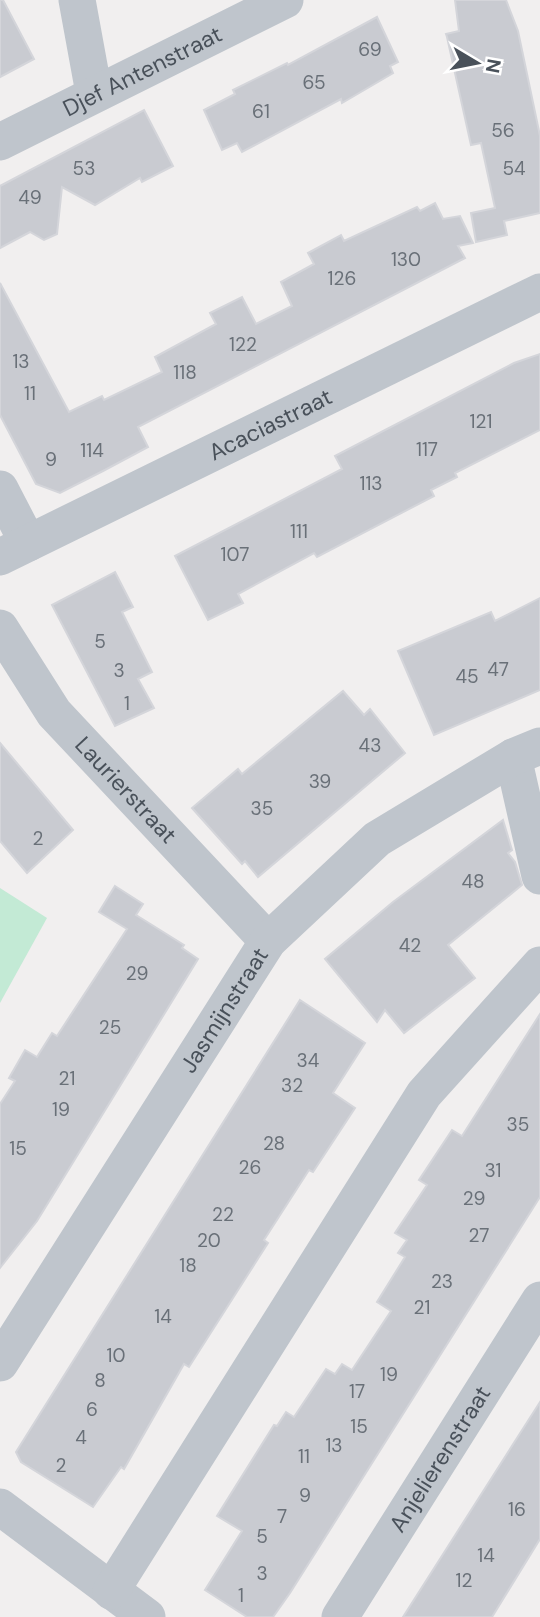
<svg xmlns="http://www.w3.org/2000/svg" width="540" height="1617" font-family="'DM Sans',sans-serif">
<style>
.green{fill:#c3ead5}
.building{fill:#c9cbd1;stroke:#d4d5da;stroke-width:2}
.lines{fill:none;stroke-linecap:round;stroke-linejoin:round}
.minor{stroke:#bfc5cc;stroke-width:37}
.labels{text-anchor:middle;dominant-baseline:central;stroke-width:5;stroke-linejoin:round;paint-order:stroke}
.number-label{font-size:19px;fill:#697078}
.street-label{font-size:23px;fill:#49515a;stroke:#fff}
</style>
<rect width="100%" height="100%" fill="#f1efef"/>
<path class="green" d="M0,888L47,918L0,1003Z"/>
<g class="building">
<path d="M0,0H3L34,59L0,77Z"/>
<path d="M455,0H506L518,31L540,136V213L504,221L507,235L476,242L471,213L495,208L481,143L471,145L447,37L446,34L459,31Z"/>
<path d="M377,17L398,62L390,66L393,73L342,103L341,99L242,152L237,143L222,150L204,110L235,94L233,90L287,63L288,65Z"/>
<path d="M144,110L173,166L142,182L140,178L95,205L62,187L57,234L44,240L30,232L0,248V186Z"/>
<path d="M435,203L443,219L460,216L473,243L458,246L465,258L138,427L148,447L103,471L60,493L36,484L0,415V283L69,412L102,396L104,400L162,372L155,357L216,324L210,313L242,297L256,324L292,306L281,282L314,264L308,253L341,235L344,241L417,207L420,211Z"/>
<path d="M540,354V430L455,473L457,477L431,490L434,496L317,557L314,553L238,594L243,603L208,620L175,556L342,469L335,456L514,363Z"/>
<path d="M115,572L133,607L122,612L152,672L138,679L154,708L115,726L52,605Z"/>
<path d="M540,598V690L434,735L398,651L491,612L495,621Z"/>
<path d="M343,691L364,715L370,709L405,753L258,877L245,861L242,864L192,808L238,769L242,774Z"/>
<path d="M0,743L73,830L27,873L0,841Z"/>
<path d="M503,820L512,850L508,853L515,862L522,885L448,945L475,978L404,1033L385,1010L377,1022L325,959L393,902Z"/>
<path d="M115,886L143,904L136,915L184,945L182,948L198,959L37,1221L0,1268V1104L15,1081L9,1078L25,1050L37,1057L52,1033L57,1036L127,929L99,912Z"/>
<path d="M300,1000L365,1043L333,1093L355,1108L313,1172L309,1170L264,1240L268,1243L189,1367L184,1364L124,1469L121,1467L93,1507L21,1462L16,1452Z"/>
<path d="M540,1014V1197L290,1593L273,1617H247L205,1590L242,1531L217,1516L274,1425L277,1426L286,1412L294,1417L326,1369L335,1374L342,1364L352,1370L391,1311L377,1302L405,1257L398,1253L407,1240L395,1233L427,1185L419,1180L452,1130L462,1136Z"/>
<path d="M540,1402V1539L492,1617H403Z"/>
</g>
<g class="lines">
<g class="minor">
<path d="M77,0L94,93"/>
<path id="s1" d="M0,142L285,0"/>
<path d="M0,489L28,543"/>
<path id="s2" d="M0,557L540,292"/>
<path id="s3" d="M0,628L54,713L268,941"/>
<path d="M513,757L540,876"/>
<path id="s4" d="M0,1363L268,941L377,839L513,757L540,746"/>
<path d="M0,1507L147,1617"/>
<path d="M111,1591L424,1094L540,965"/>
<path id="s5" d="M340,1617L540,1300"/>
</g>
</g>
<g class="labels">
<g class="number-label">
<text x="370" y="49">69</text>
<text x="314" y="82">65</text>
<text x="261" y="111">61</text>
<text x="503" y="130">56</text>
<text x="84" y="168">53</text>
<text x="514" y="168">54</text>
<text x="30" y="197">49</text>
<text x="406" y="259">130</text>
<text x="342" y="278">126</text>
<text x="243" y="344">122</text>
<text x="21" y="361">13</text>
<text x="185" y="372">118</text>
<text x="30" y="393">11</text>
<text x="481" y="421">121</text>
<text x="427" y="449">117</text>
<text x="92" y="450">114</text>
<text x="51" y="459">9</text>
<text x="371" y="483">113</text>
<text x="299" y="531">111</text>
<text x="235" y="554">107</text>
<text x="100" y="641">5</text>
<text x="498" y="669">47</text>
<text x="119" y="670">3</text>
<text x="467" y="676">45</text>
<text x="127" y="703">1</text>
<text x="370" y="745">43</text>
<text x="320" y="781">39</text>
<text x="262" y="808">35</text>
<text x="38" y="838">2</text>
<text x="473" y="881">48</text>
<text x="410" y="945">42</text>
<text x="137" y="973">29</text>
<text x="110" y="1027">25</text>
<text x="308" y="1060">34</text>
<text x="67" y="1078">21</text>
<text x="292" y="1085">32</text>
<text x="61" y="1109">19</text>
<text x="518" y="1124">35</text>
<text x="274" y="1143">28</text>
<text x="18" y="1148">15</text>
<text x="250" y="1167">26</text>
<text x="493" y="1170">31</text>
<text x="474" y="1198">29</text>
<text x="223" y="1214">22</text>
<text x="479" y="1235">27</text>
<text x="209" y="1240">20</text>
<text x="188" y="1265">18</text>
<text x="442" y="1281">23</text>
<text x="422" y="1307">21</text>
<text x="163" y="1316">14</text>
<text x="116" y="1355">10</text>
<text x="389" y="1374">19</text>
<text x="100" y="1380">8</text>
<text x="357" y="1391">17</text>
<text x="92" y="1409">6</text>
<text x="359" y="1426">15</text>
<text x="81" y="1437">4</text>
<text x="334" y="1445">13</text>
<text x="304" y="1456">11</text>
<text x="61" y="1465">2</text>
<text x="305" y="1495">9</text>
<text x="517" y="1509">16</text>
<text x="282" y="1516">7</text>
<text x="262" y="1536">5</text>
<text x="486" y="1555">14</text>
<text x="262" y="1573">3</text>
<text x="464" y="1580">12</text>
<text x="241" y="1595">1</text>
</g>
<g class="street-label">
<text stroke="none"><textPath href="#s1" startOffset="159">Djef Antenstraat</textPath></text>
<text stroke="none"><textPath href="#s2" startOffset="301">Acaciastraat</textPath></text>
<text stroke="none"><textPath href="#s3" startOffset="206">Laurierstraat</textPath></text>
<text stroke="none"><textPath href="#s4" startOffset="418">Jasmijnstraat</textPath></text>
<text stroke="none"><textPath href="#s5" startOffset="187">Anjelierenstraat</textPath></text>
</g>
</g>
<g transform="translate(477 63) rotate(100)" stroke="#ffffff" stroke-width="5" paint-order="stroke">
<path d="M0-5L12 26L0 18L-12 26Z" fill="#49515a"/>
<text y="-10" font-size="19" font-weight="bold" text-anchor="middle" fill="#49515a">N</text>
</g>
</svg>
